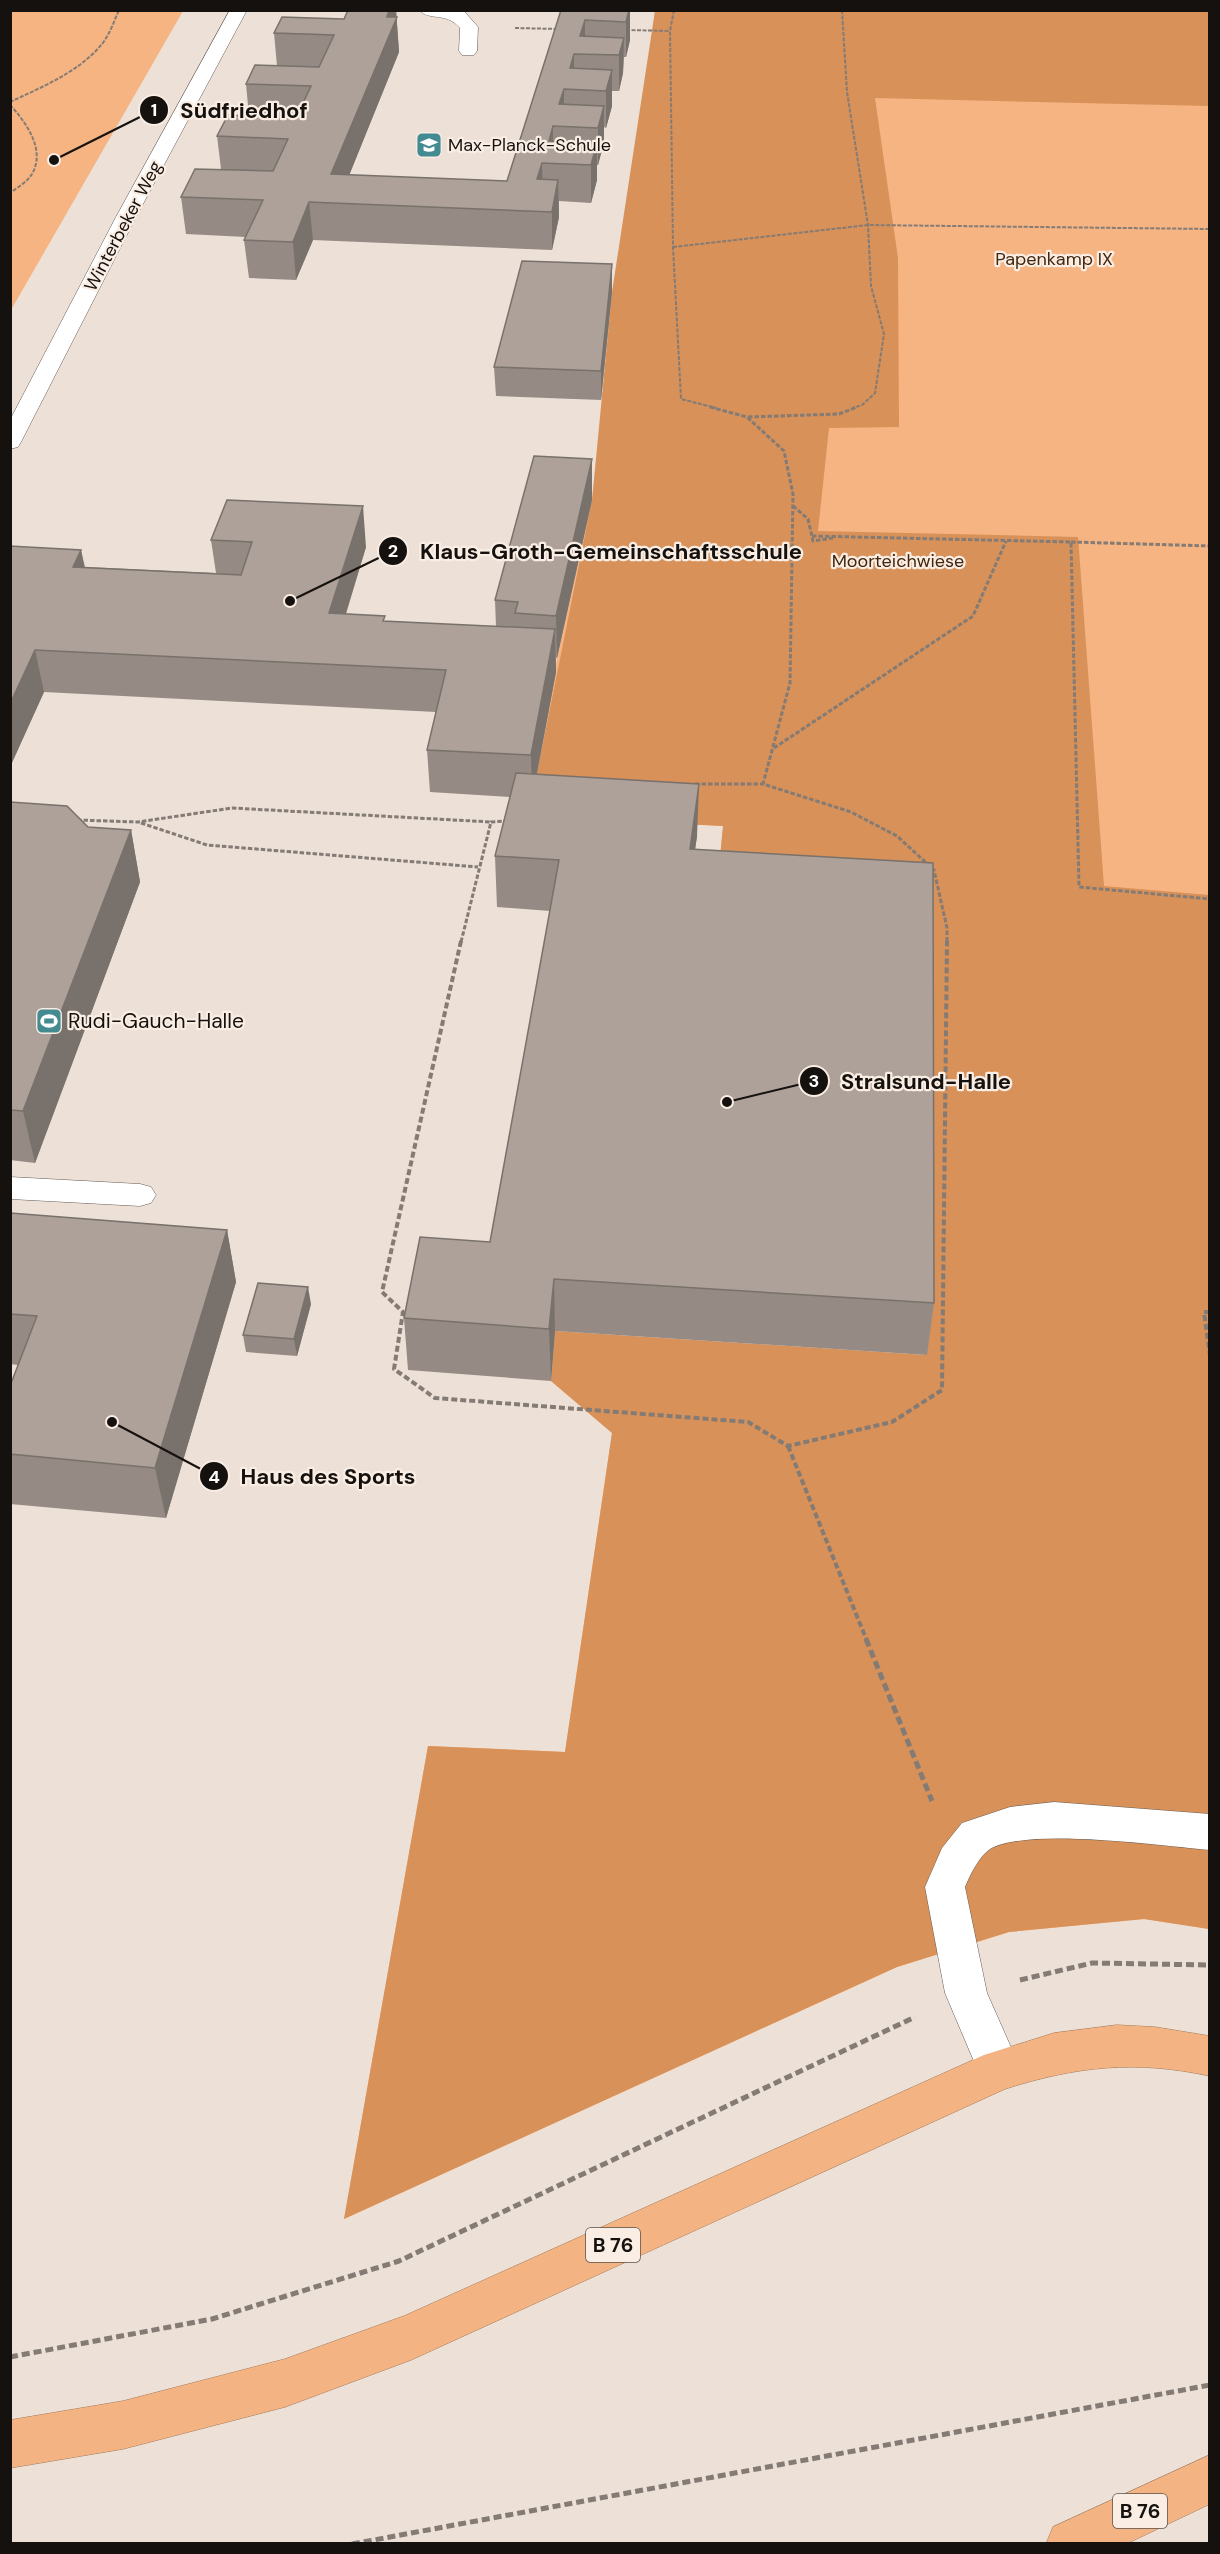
<svg xmlns="http://www.w3.org/2000/svg" width="1220" height="2554" font-family="'DM Sans',sans-serif">
<style>
.green{fill:#f5b482}
.forest{fill:#d89158}
.lines{fill:none;stroke-linecap:round;stroke-linejoin:round}
.lane-casing{stroke:#655b54;stroke-width:1}
.street-casing{stroke:#655b54;stroke-width:1}
.highway-casing{stroke:#a57a59;stroke-width:1}
.path-far3{stroke:#847b75;stroke-width:2;stroke-dasharray:4 1.5;stroke-linecap:butt}
.path-far2{stroke:#847b75;stroke-width:3;stroke-dasharray:4.5 2;stroke-linecap:butt}
.path-far1{stroke:#847b75;stroke-width:4;stroke-dasharray:6 3;stroke-linecap:butt}
.path{stroke:#847b75;stroke-width:5;stroke-dasharray:8 4;stroke-linecap:butt}
.lane{fill:#fff;fill-rule:evenodd}
.street{fill:#fff;fill-rule:evenodd}
.highway{fill:#f3b382;fill-rule:evenodd}
.wall{fill:#958a84}
.shaded-wall{fill:#79716b}
.building{fill:#ada199;stroke:#79716b;stroke-width:1.5}
.labels{text-anchor:middle;dominant-baseline:central;stroke-width:4.5;stroke-linejoin:round;paint-order:stroke}
.far-poi-label{font-size:18px;fill:#15110e;stroke:#f9ede4;text-anchor:start}
.far-street-label{font-size:18px;fill:#15110e;stroke:#f9ede4}
.far-park-label{font-size:18px;fill:#43260d;stroke:#f9ede4}
.shield{fill:#f9ede4;stroke:#59534e;stroke-width:1.5}
.shield-label{font-size:20px;font-weight:bold;fill:#15110e}
.poi-label{font-size:21px;fill:#15110e;stroke:#f9ede4;text-anchor:start}
.leader{fill:none;stroke:#15110e;stroke-width:2}
.callout-dot{fill:#15110e;stroke:#f9ede4;stroke-width:2}
.mark-label{font-size:18px;text-anchor:middle;font-weight:bold;fill:#fff}
.callout-label{font-size:22px;text-anchor:middle;font-weight:bold;fill:#15110e;stroke:#f9ede4;stroke-width:4.5;stroke-linejoin:round;paint-order:stroke}
</style>
<rect width="100%" height="100%" fill="#ece0d7"/>
<g class="green">
<path d="M11,10L183,11L11,310L10,11Z"/>
<path d="M655,11H1209V1929L1144,1919L1009,1932L897,1967L344,2219L428,1746L565,1752L612,1433L551,1381L927,1355L716,899L723,826L538,817L532,798L557,658L592,500Z"/>
</g>
<path class="forest" d="M655,11H1209V106L875,98L898,258L899,427L829,428L818,531L1078,537L1104,886L1209,895V1929L1144,1919L1009,1932L897,1967L344,2219L428,1746L565,1752L612,1433L551,1381L555,1331L927,1355L716,899L723,826L538,817L532,798L592,500L612,292Z"/>
<g class="lines">
<defs>
<g id="lane">
<path d="M419,10H463L478,27L477,51L474,55H462L459,51L460,28C445,11 431,22 419,10Z"/>
<path d="M10,1177L140,1184L151,1187L156,1195L151,1203L140,1206L10,1199Z"/>
<path d="M1054,1802L1210,1814V1850C1163,1846 1027,1827 990,1849C979,1856 970,1875 965,1887L987,1993L1021,2070L1014,2085L999,2091L984,2085L945,1993L925,1887L942,1848L962,1823L1010,1807Z"/>
</g>
<path id="street" d="M230,10H247L136,217L21,442L18,447L10,449V420L116,217Z"/>
<g id="highway">
<path d="M1117,2025L1155,2027L1210,2036V2076C1136,2060 1077,2066 1005,2089L411,2360L285,2407L123,2449L10,2468V2420L123,2401L285,2359L404,2316L984,2055L1054,2033Z"/>
<path d="M1210,2455V2504L1126,2544H1046L1053,2527Z"/>
</g>
</defs>
<use href="#lane" class="lane-casing"/>
<use href="#street" class="street-casing"/>
<use href="#highway" class="highway-casing"/>
<g class="path-far3">
<path d="M674,10L670,31L673,247L681,399L716,408"/>
<path d="M842,10L847,92L868,225L871,286L884,334L875,393L862,405L853,408"/>
<path d="M515,28L558,29"/>
<path d="M626,30L670,31"/>
<path d="M10,102C42,87 79,72 102,44C110,34 114,21 119,10"/>
<path d="M10,105C26,122 46,150 32,174C27,182 17,188 10,193"/>
<path d="M673,247L868,225L1210,229"/>
</g>
<g class="path-far2">
<path d="M710,407L747,417L784,451L793,494L790,683L763,784L851,812L897,836L934,870L947,928V942"/>
<path d="M748,417L839,414L857,407"/>
<path d="M793,506L808,519L813,541L833,538"/>
<path d="M812,536L1071,542L1079,887L1210,899"/>
<path d="M1071,542L1210,546"/>
<path d="M774,748L973,616L1006,541"/>
<path d="M695,784H763"/>
<path d="M77,820L138,822L232,808L491,822"/>
<path d="M141,823L207,845L478,867"/>
<path d="M461,942L491,822L507,821"/>
</g>
<g class="path-far1">
<path d="M461,941L382,1292L403,1312L394,1369L435,1398L748,1422L788,1446L892,1422L942,1390L947,941"/>
<path d="M1210,1312H1204L1210,1355"/>
<path d="M788,1446L867,1641"/>
</g>
<g class="path">
<path d="M866,1639L932,1801"/>
<path d="M1020,1980L1092,1963L1210,1965"/>
<path d="M10,2357L212,2319L399,2261L915,2017"/>
<path d="M352,2544L1210,2385"/>
</g>
<use href="#lane" class="lane"/>
<use href="#street" class="street"/>
<use href="#highway" class="highway"/>
</g>
<g class="wall">
<path d="M348,10H396L399,52L349,175L507,181L561,10H630V40L626,57H624L623,73L619,91H612V106L606,128L604,127V142L598,165H597V180L591,203L559,201V217L552,250L313,240L296,280L249,278L244,240L246,237L186,234L181,197L221,169L217,136L249,116L246,84L277,66L274,33L344,19Z"/>
<path d="M612,264V292L601,400L496,396L494,367Z"/>
<path d="M592,500L557,658H556V672L537,775L697,836L695,849L934,1303L927,1355L555,1331L551,1381L408,1370L404,1318L490,1242L550,911L497,907L495,856L510,797L430,792L427,750L436,712L44,692L10,767V546L81,550L85,567L216,573L211,540L366,547L346,614L385,621L496,627L495,600Z"/>
<path d="M10,802L88,827L131,830L140,882L35,1163L10,1160Z"/>
<path d="M10,1213L227,1230L236,1282L166,1518L10,1504V1386L18,1365L10,1364Z"/>
<path d="M311,1304L297,1356L246,1352L243,1335Z"/>
</g>
<g class="shaded-wall">
<path d="M389,10H396L399,52L338,203L331,174Z"/>
<path d="M629,10H630V40L626,57V22Z"/>
<path d="M585,20V54L580,36Z"/>
<path d="M624,38L623,73L619,91V55Z"/>
<path d="M574,54V89L570,68Z"/>
<path d="M612,70V106L606,128V91Z"/>
<path d="M564,89V126L559,104Z"/>
<path d="M604,106V142L598,165V128Z"/>
<path d="M553,126V163L549,141Z"/>
<path d="M597,143V180L591,203V165Z"/>
<path d="M542,163L543,201L537,179Z"/>
<path d="M558,180L559,217L552,250V212Z"/>
<path d="M309,202L313,240L296,280L293,242Z"/>
<path d="M612,264V292L601,400V371Z"/>
<path d="M592,459V500L557,658L556,616Z"/>
<path d="M363,506L366,547L333,655L329,613Z"/>
<path d="M81,550L89,591L73,567Z"/>
<path d="M555,629L556,672L532,798L531,755Z"/>
<path d="M35,650L44,692L10,767V704Z"/>
<path d="M699,784L697,836L688,901L690,849Z"/>
<path d="M131,830L140,882L35,1163L23,1111Z"/>
<path d="M227,1230L236,1282L166,1518L155,1468Z"/>
<path d="M554,1279L555,1331L551,1381L549,1329Z"/>
<path d="M308,1287L311,1304L297,1356L294,1339Z"/>
</g>
<g class="building">
<path d="M348,10H389L387,17H397L331,174L507,181L561,10H629L626,22L585,20L580,36L624,38L619,55L574,54L570,68L612,70L606,91L564,89L559,104L604,106L598,128L553,126L549,141L597,143L591,165L542,163L537,179L558,180L552,212L309,202L293,242L244,240L263,200L181,197L195,169L273,171L288,139L217,136L228,115L296,118L311,86L246,84L255,65L319,67L334,35L274,33L282,17L344,19Z"/>
<path d="M522,261L612,264L601,371L494,367Z"/>
<path d="M534,456L592,459L556,616L515,613L518,602L495,600Z"/>
<path d="M227,500L363,506L329,613L385,616L383,621L555,629L531,755L427,750L446,670L35,650L10,704V546L81,550L73,567L241,575L252,542L211,540Z"/>
<path d="M516,773L699,784L690,849L933,863L934,1303L554,1279L549,1329L404,1318L420,1237L490,1242L559,860L495,856Z"/>
<path d="M10,802L67,806L88,827L131,830L23,1111L10,1110Z"/>
<path d="M10,1213L227,1230L155,1468L10,1454V1386L37,1316L10,1314Z"/>
<path d="M258,1283L308,1287L294,1339L243,1335Z"/>
</g>
<defs>
<symbol id="school-square" viewBox="-11 -11 22 22"><rect x="-9" y="-9" width="18" height="18" rx="4" fill="#438a91" stroke="#f9ede4"/><path d="M0-5L7-2L0 1L-7-2ZM-4 1L0 2.5L4 1V4Q0 6-4 4Z" fill="#fff"/></symbol>
<symbol id="stadium-square" viewBox="-11 -11 22 22"><rect x="-9" y="-9" width="18" height="18" rx="4" fill="#438a91" stroke="#f9ede4"/><path d="M0-5a6.5 5 0 1 0 0 10a6.5 5 0 1 0 0-10ZM-3.5-1.8h7v3.6h-7Z" fill="#fff"/></symbol>
</defs>
<g fill-rule="evenodd">
<use href="#school-square" x="414" y="130" width="30" height="30"/>
<use href="#stadium-square" x="34" y="1006" width="30" height="30"/>
</g>
<g class="labels">
<g class="far-poi-label">
<text x="448" y="145">Max-Planck-Schule</text>
</g>
<g class="far-street-label">
<text transform="translate(123 226) rotate(-62)">Winterbeker Weg</text>
</g>
<g class="far-park-label">
<text x="1054" y="259">Papenkamp IX</text>
<text x="898" y="561">Moorteichwiese</text>
</g>
<g class="shield">
<rect x="586" y="2228" width="54" height="34" rx="4.5"/>
<rect x="1113" y="2494" width="54" height="34" rx="4.5"/>
</g>
<g class="shield-label">
<text x="613" y="2245">B 76</text>
<text x="1140" y="2511">B 76</text>
</g>
<g class="poi-label">
<text x="68" y="1021">Rudi-Gauch-Halle</text>
</g>
</g>
<path class="leader" d="M54 160L154 110M290 601L393 551M727 1102L814 1081M112 1422L214 1476"/>
<g class="callout-dot">
<circle cx="54" cy="160" r="6"/>
<circle cx="290" cy="601" r="6"/>
<circle cx="727" cy="1102" r="6"/>
<circle cx="112" cy="1422" r="6"/>
<circle cx="154" cy="110" r="15"/>
<circle cx="393" cy="551" r="15"/>
<circle cx="814" cy="1081" r="15"/>
<circle cx="214" cy="1476" r="15"/>
</g>
<g class="mark-label">
<text x="154" y="116">1</text>
<text x="393" y="557">2</text>
<text x="814" y="1087">3</text>
<text x="214" y="1483">4</text>
</g>
<g class="callout-label">
<text x="244" y="118">Südfriedhof</text>
<text x="611" y="559">Klaus-Groth-Gemeinschaftsschule</text>
<text x="926" y="1089">Stralsund-Halle</text>
<text x="328" y="1484">Haus des Sports</text>
</g>
<rect width="1220" height="2554" fill="none" stroke="#15110e" stroke-width="24"/>
</svg>
